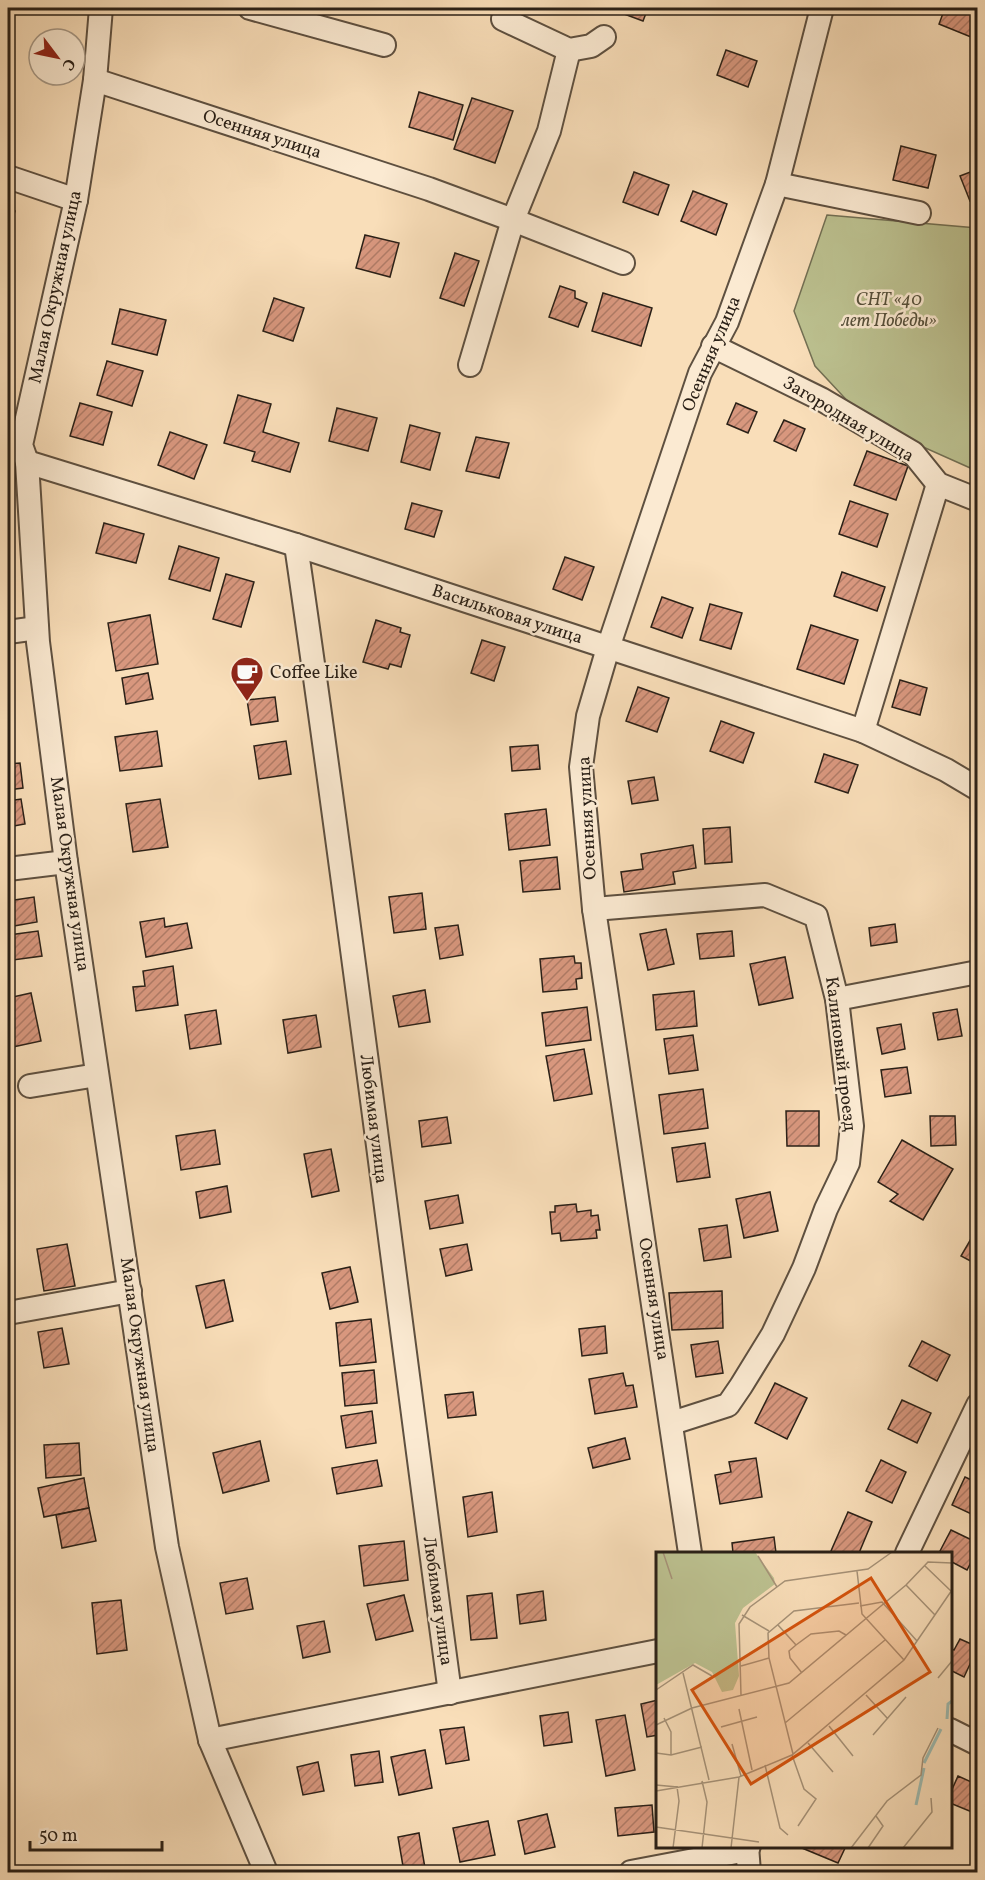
<svg xmlns="http://www.w3.org/2000/svg" width="985" height="1880" font-family="Vollkorn,serif">
<style>
.garden{fill:#bcc190;stroke:#737054;stroke-width:1.5}
.building{fill:url(#building-hatch);stroke:#2a2017;stroke-width:1.5}
.lines{fill:none;stroke-linecap:round;stroke-linejoin:round}
.minor-casing{stroke:#5e5040;stroke-width:26}
.minor{stroke:#fbead2;stroke-width:22}
.labels{text-anchor:middle;dominant-baseline:central;stroke-width:5;stroke-linejoin:round;paint-order:stroke}
.street-label{font-size:18px;fill:#2a2017;stroke:#fbead2}
.park-label{font-size:18px;font-style:italic;fill:#56503b;stroke:#fbead2}
.poi-label{font-size:18px;fill:#2a2017;stroke:#fbead2;text-anchor:start}
.inset-river{fill:none;stroke:#9ebcb2;stroke-width:3}
.inset-road{fill:none;stroke:#a69278;stroke-width:1.5}
.view{fill:#d5530d;fill-opacity:0.15;stroke:#d5530d;stroke-width:3}
.inset-edge{fill:none;stroke:#2a2017;stroke-width:3}
</style>
<defs>
<pattern id="building-hatch" width="6" height="6" patternUnits="userSpaceOnUse" patternTransform="scale(1.5)"><rect width="6" height="6" fill="#d8977e"/><path d="M-1 1l2-2M0 6l6-6M5 7l2-2" fill="none" stroke="#af7b66"/></pattern>
</defs>
<rect width="100%" height="100%" fill="#f9deb9"/>
<filter id="stains"><feTurbulence type="fractalNoise" baseFrequency=".00333" numOctaves="4"/><feColorMatrix values="0 0 0 0 .2 0 0 0 0 .09 0 0 0 0 .02 0 0 0 .5 -.17"/></filter>
<radialGradient id="worn" r=".72"><stop offset=".6" stop-color="#630" stop-opacity="0"/><stop offset="1" stop-color="#630" stop-opacity=".3"/></radialGradient>
<path class="garden" d="M827,215L977,228V471L867,422L815,366L794,311Z"/>
<g class="building">
<path d="M608,8H648L643,21Z"/>
<path d="M945,8H978V20L971,37L939,24Z"/>
<path d="M726,50L757,61L748,87L717,75Z"/>
<path d="M419,92L463,105L453,140L409,127Z"/>
<path d="M472,98L513,111L495,163L454,149Z"/>
<path d="M901,146L936,155L928,188L893,180Z"/>
<path d="M978,169V198L970,201L960,176Z"/>
<path d="M634,172L669,185L658,215L623,202Z"/>
<path d="M693,191L727,204L716,235L681,221Z"/>
<path d="M8,209L15,211L8,235Z"/>
<path d="M365,235L399,243L390,277L356,268Z"/>
<path d="M455,253L479,261L464,306L440,298Z"/>
<path d="M560,286L575,291V298L587,303L578,327L549,317Z"/>
<path d="M603,293L652,308L641,346L592,331Z"/>
<path d="M274,298L304,308L293,341L263,331Z"/>
<path d="M120,309L166,320L157,355L112,344Z"/>
<path d="M107,361L143,371L132,406L97,395Z"/>
<path d="M238,395L271,404L263,432L299,443L290,472L252,461L255,452L224,443Z"/>
<path d="M80,403L112,412L103,445L70,436Z"/>
<path d="M736,403L757,412L748,433L727,424Z"/>
<path d="M337,408L377,418L368,451L329,441Z"/>
<path d="M784,420L805,429L796,451L774,441Z"/>
<path d="M410,425L440,433L430,470L401,462Z"/>
<path d="M170,432L207,445L194,479L158,465Z"/>
<path d="M476,437L509,443L499,478L466,471Z"/>
<path d="M867,451L908,466L896,500L854,485Z"/>
<path d="M850,501L888,514L877,547L839,534Z"/>
<path d="M412,503L442,511L434,537L405,529Z"/>
<path d="M104,523L144,534L136,563L96,553Z"/>
<path d="M179,546L219,558L210,591L169,579Z"/>
<path d="M565,557L594,567L582,600L553,589Z"/>
<path d="M842,572L885,587L877,611L834,596Z"/>
<path d="M226,574L254,582L241,627L213,619Z"/>
<path d="M662,597L693,608L682,638L651,627Z"/>
<path d="M710,604L742,613L731,649L700,640Z"/>
<path d="M150,615L158,664L116,671L108,623Z"/>
<path d="M376,620L401,628L400,632L410,635L401,667L390,664L388,669L363,662Z"/>
<path d="M811,625L858,640L844,684L797,669Z"/>
<path d="M482,640L505,647L494,681L471,673Z"/>
<path d="M148,673L153,699L126,704L122,678Z"/>
<path d="M900,680L927,688L920,715L892,707Z"/>
<path d="M638,687L669,698L657,732L626,721Z"/>
<path d="M275,697L278,721L251,725L247,700Z"/>
<path d="M721,721L754,733L743,763L710,751Z"/>
<path d="M157,731L162,766L120,771L115,737Z"/>
<path d="M286,741L291,774L259,779L254,746Z"/>
<path d="M538,745L540,769L512,771L510,747Z"/>
<path d="M824,754L858,765L848,793L815,782Z"/>
<path d="M20,763L23,788L8,790V764Z"/>
<path d="M654,777L658,800L632,804L628,781Z"/>
<path d="M21,799L25,824L8,827V801Z"/>
<path d="M160,799L168,847L133,852L126,804Z"/>
<path d="M546,809L550,845L509,850L505,814Z"/>
<path d="M730,827L732,862L705,864L703,829Z"/>
<path d="M693,845L696,868L673,872L675,884L624,892L621,872L643,869L641,854Z"/>
<path d="M557,857L560,889L523,892L520,861Z"/>
<path d="M422,893L426,929L394,933L389,897Z"/>
<path d="M34,897L37,922L8,927V901Z"/>
<path d="M978,902V931L974,932L971,903Z"/>
<path d="M164,918L165,927L187,923L192,948L146,957L140,922Z"/>
<path d="M895,924L897,942L871,946L869,928Z"/>
<path d="M458,925L463,955L440,959L435,928Z"/>
<path d="M666,929L674,964L648,970L640,934Z"/>
<path d="M38,931L42,956L13,960L9,935Z"/>
<path d="M732,931L734,956L700,959L697,934Z"/>
<path d="M574,956L575,963H581L582,978L576,979L577,989L543,992L540,959Z"/>
<path d="M785,957L793,998L759,1005L750,964Z"/>
<path d="M173,966L178,1005L136,1011L133,987L145,986L143,971Z"/>
<path d="M425,990L430,1022L399,1027L393,996Z"/>
<path d="M694,991L697,1026L656,1030L653,995Z"/>
<path d="M31,993L41,1041L8,1048V998Z"/>
<path d="M587,1007L591,1040L546,1046L542,1013Z"/>
<path d="M957,1009L962,1036L938,1040L933,1013Z"/>
<path d="M216,1010L221,1044L190,1049L185,1015Z"/>
<path d="M316,1015L321,1047L288,1053L283,1020Z"/>
<path d="M901,1024L905,1049L882,1054L877,1028Z"/>
<path d="M693,1035L698,1070L669,1074L664,1039Z"/>
<path d="M584,1049L592,1094L554,1101L546,1056Z"/>
<path d="M907,1067L911,1093L885,1097L881,1070Z"/>
<path d="M703,1089L708,1128L664,1134L659,1095Z"/>
<path d="M786,1111H819V1146H787Z"/>
<path d="M930,1116H955L956,1145L931,1146Z"/>
<path d="M447,1117L451,1143L422,1147L419,1121Z"/>
<path d="M215,1130L220,1164L181,1170L176,1136Z"/>
<path d="M902,1140L953,1169L923,1220L890,1201L898,1194L878,1182Z"/>
<path d="M705,1143L710,1177L677,1182L672,1148Z"/>
<path d="M331,1149L339,1191L312,1197L304,1154Z"/>
<path d="M227,1186L231,1212L200,1218L196,1192Z"/>
<path d="M770,1192L778,1231L744,1238L736,1199Z"/>
<path d="M458,1195L463,1223L430,1229L425,1201Z"/>
<path d="M576,1204L577,1212L591,1210V1216L598,1215L600,1230H596L597,1238L561,1241L560,1233L552,1234L550,1212H555V1206Z"/>
<path d="M727,1225L731,1257L704,1261L699,1229Z"/>
<path d="M975,1232L978,1233V1265L961,1256Z"/>
<path d="M67,1244L75,1286L44,1291L37,1249Z"/>
<path d="M467,1244L472,1270L446,1276L440,1249Z"/>
<path d="M350,1267L358,1302L330,1309L322,1273Z"/>
<path d="M224,1280L233,1321L206,1328L196,1286Z"/>
<path d="M722,1291L723,1328L672,1330L669,1293Z"/>
<path d="M371,1319L376,1362L340,1366L336,1323Z"/>
<path d="M605,1326L607,1353L582,1356L579,1329Z"/>
<path d="M62,1328L69,1364L44,1368L38,1332Z"/>
<path d="M718,1341L723,1373L696,1377L691,1345Z"/>
<path d="M922,1341L950,1355L937,1381L909,1366Z"/>
<path d="M374,1370L377,1403L345,1406L342,1373Z"/>
<path d="M623,1373L626,1386L633,1385L637,1407L595,1414L589,1379Z"/>
<path d="M775,1383L807,1398L787,1439L755,1423Z"/>
<path d="M473,1392L476,1415L448,1418L445,1395Z"/>
<path d="M902,1400L931,1413L917,1443L888,1429Z"/>
<path d="M372,1411L376,1443L346,1448L341,1416Z"/>
<path d="M625,1438L630,1459L593,1468L588,1448Z"/>
<path d="M260,1441L269,1481L223,1493L213,1453Z"/>
<path d="M79,1443L81,1475L46,1478L44,1445Z"/>
<path d="M756,1458L762,1497L720,1504L715,1475L731,1472L729,1462Z"/>
<path d="M377,1460L382,1486L337,1494L332,1468Z"/>
<path d="M881,1460L906,1472L892,1503L866,1491Z"/>
<path d="M965,1477L978,1483V1517L952,1505Z"/>
<path d="M84,1478L89,1508L44,1517L38,1488Z"/>
<path d="M492,1492L497,1532L468,1537L463,1497Z"/>
<path d="M89,1508L96,1541L62,1548L56,1515Z"/>
<path d="M848,1512L872,1522L859,1553H835L831,1551Z"/>
<path d="M951,1530L978,1543V1549L967,1570L950,1561V1553H939Z"/>
<path d="M774,1537L776,1553H733L732,1543Z"/>
<path d="M404,1541L408,1580L364,1586L359,1546Z"/>
<path d="M247,1578L253,1609L226,1614L220,1583Z"/>
<path d="M543,1591L546,1620L520,1624L517,1595Z"/>
<path d="M492,1593L497,1638L471,1640L467,1596Z"/>
<path d="M404,1595L413,1631L376,1640L367,1604Z"/>
<path d="M121,1600L127,1650L97,1654L92,1603Z"/>
<path d="M324,1621L330,1652L303,1658L297,1626Z"/>
<path d="M960,1639L978,1647L964,1677L950,1670V1648L954,1650Z"/>
<path d="M658,1700V1735L647,1737L641,1704Z"/>
<path d="M568,1712L572,1742L544,1746L540,1716Z"/>
<path d="M625,1715L635,1770L606,1776L596,1720Z"/>
<path d="M464,1727L469,1760L446,1764L440,1730Z"/>
<path d="M425,1750L432,1788L399,1795L391,1757Z"/>
<path d="M379,1751L383,1782L355,1786L351,1755Z"/>
<path d="M318,1762L324,1791L303,1795L297,1767Z"/>
<path d="M958,1776L978,1785V1800L972,1812L950,1803V1794Z"/>
<path d="M652,1805L654,1832L618,1836L615,1808Z"/>
<path d="M547,1814L555,1847L525,1854L518,1821Z"/>
<path d="M488,1821L495,1855L460,1862L453,1828Z"/>
<path d="M419,1833L425,1868L404,1872L398,1837Z"/>
<path d="M803,1846H846L838,1863L802,1848Z"/>
</g>
<g class="lines">
<defs>
<g id="minor">
<path d="M101,8L95,80L76,200L21,445L27,462L38,642L66,862L167,1547L210,1740L266,1872"/>
<path d="M250,8L384,45"/>
<path d="M503,19L569,50L591,46L604,37"/>
<path d="M95,80L429,189L513,220L623,263"/>
<path d="M8,177L76,200"/>
<path d="M777,184L919,213"/>
<path d="M713,346L821,399L913,453L938,484L978,500"/>
<path d="M470,365L513,220L549,131L569,50"/>
<path d="M27,462L296,545L863,731L946,770L978,789"/>
<path d="M296,545C352,927 398,1310 450,1693"/>
<path d="M8,632L37,628"/>
<path d="M863,731L938,484"/>
<path d="M8,869L66,862"/>
<path d="M594,909L765,895L816,916L837,999L852,1126L848,1163L826,1209L804,1268L773,1334L741,1386L728,1405L672,1423"/>
<path d="M837,999L978,972"/>
<path d="M30,1086L97,1075"/>
<path d="M8,1313L130,1291"/>
<path d="M690,1553L594,909L581,767L588,716L608,648L700,373L727,322L777,184L822,8"/>
<path d="M907,1553L978,1405"/>
<path d="M950,1730L978,1744"/>
<path d="M210,1740L658,1651"/>
<path d="M747,1846L749,1872"/>
<path d="M631,1872L747,1850L749,1846"/>
</g>
</defs>
<use href="#minor" class="minor-casing"/>
<use href="#minor" class="minor"/>
</g>
<defs>
<symbol id="cafe-pin" viewBox="-11 -11 22 30"><path d="M0 17L-7.5 6A9.5 9.5 0 1 1 7.5 6Z" fill="#8f2418" stroke="#fbead2"/><path d="M-5.5-4.5H6V0H3Q3 3.5 0 3.5H-2.5Q-5.5 3.5-5.5 0ZM3-3.2v2h1.7v-2ZM-6 4.5H4V6H-6Z" fill="#fff"/></symbol>
</defs>
<g fill-rule="evenodd">
<use href="#cafe-pin" x="228" y="654" width="38" height="52"/>
</g>
<g class="labels">
<g class="street-label">
<text transform="translate(262 135) rotate(18)">Осенняя улица</text>
<text transform="translate(56 287) rotate(-78)">Малая Окружная улица</text>
<text transform="translate(712 354) rotate(-67)">Осенняя улица</text>
<text transform="translate(848 420) rotate(31)">Загородная улица</text>
<text transform="translate(507 615) rotate(18)">Васильковая улица</text>
<text transform="translate(588 818) rotate(-93)">Осенняя улица</text>
<text transform="translate(69 874) rotate(82)">Малая Окружная улица</text>
<text transform="translate(840 1054) rotate(83)">Калиновый проезд</text>
<text transform="translate(373 1119) rotate(83)">Любимая улица</text>
<text transform="translate(653 1299) rotate(81)">Осенняя улица</text>
<text transform="translate(139 1355) rotate(82)">Малая Окружная улица</text>
<text transform="translate(437 1601) rotate(82)">Любимая улица</text>
</g>
<g class="park-label">
<text x="889" y="300">СНТ «40<tspan x="889" dy="21">лет Победы»</tspan></text>
</g>
<g class="poi-label">
<text x="270" y="673">Coffee Like</text>
</g>
</g>
<g transform="translate(656 1552)">
<rect width="296" height="296" fill="#f9deb9"/>
<path d="M0,0H99L118,26L119,32L87,56L79,71L83,124L77,138L66,140L56,120L39,111L0,133Z" fill="#bcc190"/>
<path class="inset-river" d="M291,167L292,152L296,149M268,211L285,177M260,253L268,216"/>
<path class="inset-road" d="M7,0L16,27M102,4L121,35M269,14L296,40M201,19L206,62L248,108M250,33L279,63M204,54L226,50L261,89M86,63L113,79M122,73L140,93M85,114L113,106M27,121L53,228M146,121L134,106L133,99L140,93L155,82L183,79L190,83M282,126L296,109M0,138L37,113L56,124M85,143L83,72L94,55L129,29L212,17L236,0M210,143L232,167M83,157L96,218M8,166L15,180V203M129,171L229,88M0,173L36,156L133,131L250,33L272,10L296,11M173,174L197,204M65,175L101,165M217,183L250,145M152,191L177,220M76,192L85,224M0,201L15,203L46,195M137,202L113,106L112,81L138,59L203,51M136,203L148,237L160,247L142,274M109,213L124,276L132,283M46,229L51,250L46,296M0,233L21,235L23,249L17,296M0,239L83,225L136,203L248,108L296,38M0,275L103,290M75,296L83,225M195,296L231,249L265,223L267,206L282,176M212,296L227,274L220,264M247,296L276,260L275,246"/>
<path class="view" d="M215,26L274,120L95,232L36,138Z"/>
<rect width="296" height="296" class="inset-edge"/>
</g>
<rect width="985" height="1880" fill="none" stroke="#f9deb9" stroke-width="30"/>
<rect x="9" y="9" width="967" height="1862" fill="none" stroke="#2a2017" stroke-width="3"/>
<rect x="15" y="15" width="955" height="1850" fill="none" stroke="#2a2017" stroke-width="1.5"/>
<g transform="translate(57 57) rotate(122)"><circle r="28" fill="#fbead2" stroke="#a79987" stroke-width="1.5"/>
<path d="M0-4.5L10 22L0 15L-10 22Z" fill="#8f2418"/>
<text y="-9" font-size="16" font-weight="bold" text-anchor="middle" fill="#2a2017">С</text>
</g>
<path d="M30 1841v9h132v-9" fill="none" stroke="#2a2017" stroke-width="3"/>
<text x="39" y="1841" font-size="18" fill="#2a2017" stroke="#fbead2" stroke-width="4.5" paint-order="stroke">50 m</text>
<rect width="100%" height="100%" filter="url(#stains)"/>
<rect width="100%" height="100%" fill="url(#worn)"/>
</svg>
